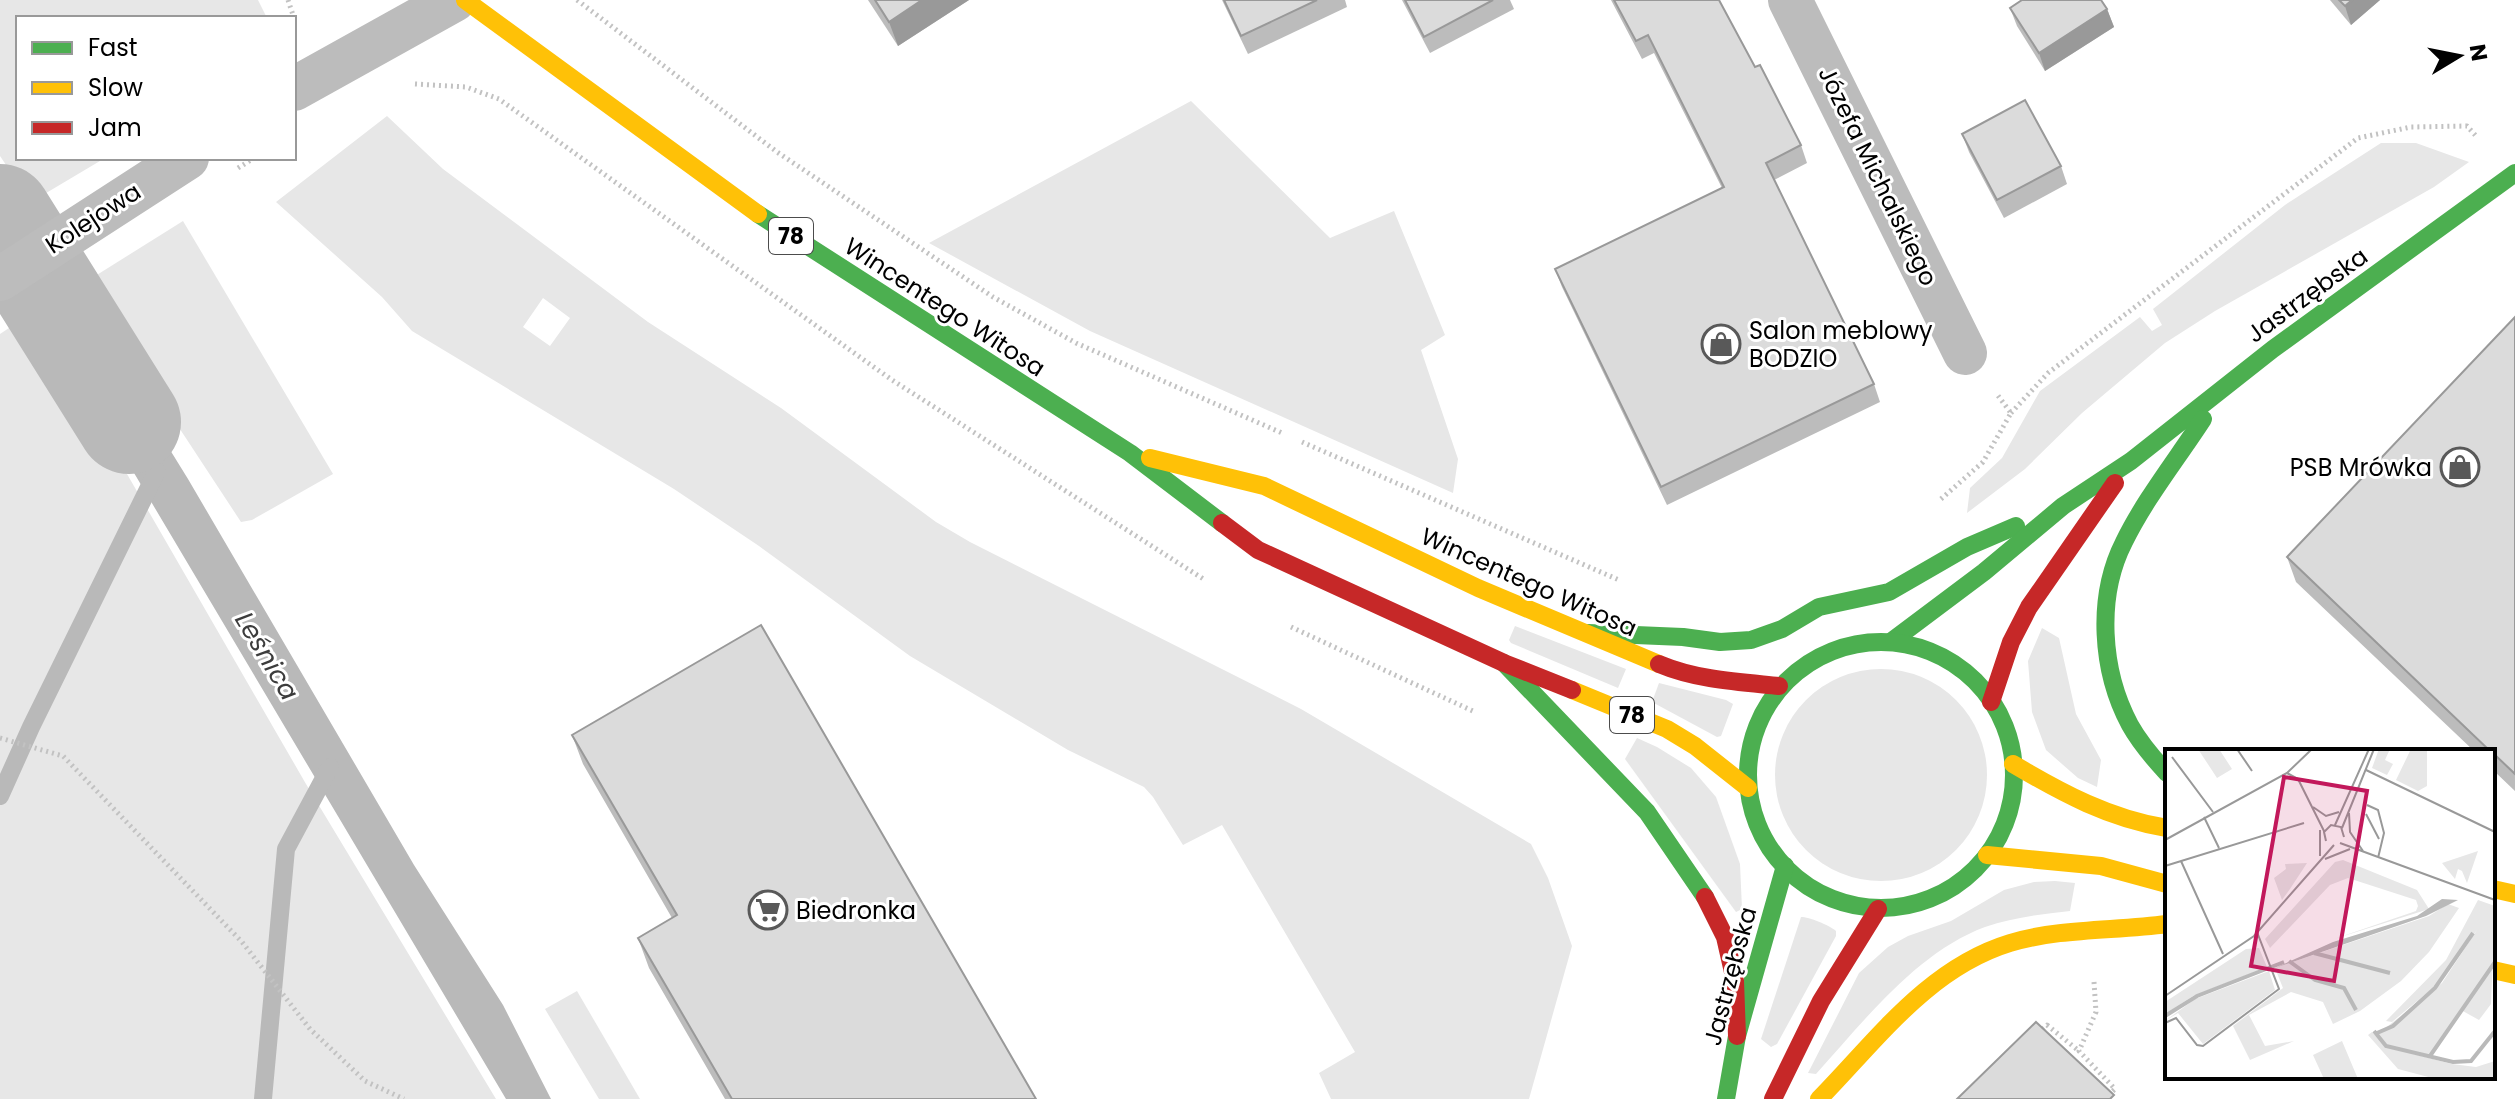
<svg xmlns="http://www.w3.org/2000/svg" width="2515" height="1099" font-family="Poppins,sans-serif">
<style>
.green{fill:#e7e7e7;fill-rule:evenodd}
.water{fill:#b9b9b9}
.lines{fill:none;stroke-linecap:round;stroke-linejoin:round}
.stream{stroke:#b9b9b9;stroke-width:18}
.river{stroke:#b9b9b9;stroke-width:104}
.path{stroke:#c2c2c2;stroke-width:5;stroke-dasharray:2 4;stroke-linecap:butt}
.street{stroke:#bcbcbc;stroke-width:44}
.fast{stroke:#4caf50;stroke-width:18}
.slow{stroke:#ffc107;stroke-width:18}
.jam{stroke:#c62828;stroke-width:18}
.wall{fill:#bcbcbc}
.shaded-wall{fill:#999}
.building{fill:#dbdbdb;stroke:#999;stroke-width:2}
.labels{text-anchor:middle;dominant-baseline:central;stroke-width:6;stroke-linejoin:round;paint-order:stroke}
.shield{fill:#fff;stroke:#4c4c4c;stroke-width:2}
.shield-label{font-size:22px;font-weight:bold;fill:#000}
.street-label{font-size:24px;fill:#000;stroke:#fff}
.poi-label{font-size:24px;fill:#000;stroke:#fff;text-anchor:start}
.water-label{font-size:26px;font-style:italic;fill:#3c3c3c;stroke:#fff}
.inset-river{fill:none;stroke:#b9b9b9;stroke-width:4}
.inset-road{fill:none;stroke:#999;stroke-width:2}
.view{fill:#c2185b;fill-opacity:0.15;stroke:#c2185b;stroke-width:4}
.inset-edge{fill:none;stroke:#000;stroke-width:4}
</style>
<rect width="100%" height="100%" fill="#fff"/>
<g class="green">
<path d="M0,0H258L267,18H18V158H105L31,202L0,156Z"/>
<path d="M1191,101L1330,238L1394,211L1445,335L1421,350L1458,459L1453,493L1090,331L929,243Z"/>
<path d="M387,116L443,169L648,322L781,408L936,522L970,542L1301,709L1531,844L1548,878L1572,946L1529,1099H1331L1319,1073L1355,1052L1222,825L1183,845L1153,797L1144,787L1068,750L910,656L759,546L674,489L412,331L382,297L276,202ZM543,298L570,318L550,346L523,327Z"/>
<path d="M2381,143H2416L2469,162L2434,187L2215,311L2165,343L2082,413L2025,469L1967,513L1970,488L2002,458L2040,391L2140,317L2152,331L2162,325L2153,309L2285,205Z"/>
<path d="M183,221L333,474L252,520L241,522L84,283Z"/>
<path d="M30,314L86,403L306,784L496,1099H0V334Z"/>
<path d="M1515,626L1626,669L1618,688L1511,643L1509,640Z"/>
<path d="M2042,628L2059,638L2076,714L2101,760L2097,787L2078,778L2046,750L2032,712L2028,661Z"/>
<circle cx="1881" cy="775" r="106"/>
<path d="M1659,683L1726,700L1733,704L1721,736L1717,737L1652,702Z"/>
<path d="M1637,738L1657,747L1691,768L1716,797L1740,864L1742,909L1736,912L1625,759Z"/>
<path d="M2055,881L2075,883L2070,911C2041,914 2012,918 1985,927C1917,952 1863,1022 1816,1074L1808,1073L1859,973L1888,947L1908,936L1951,921L2004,890L2034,882Z"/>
<path d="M1801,917C1809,917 1829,925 1836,931V936L1777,1044L1771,1047L1761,1039Z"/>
<path d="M577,991L640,1099H599L545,1009Z"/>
</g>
<path class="water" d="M70,288L188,479L414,865L503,1005L551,1099H506L36,308Z"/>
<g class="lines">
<g class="stream">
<path d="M0,796L31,727L157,471"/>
<path d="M263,1099L286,849L330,767"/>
</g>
<path class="river" d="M0,216L129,422"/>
<g class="path">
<path d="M288,0L294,18"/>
<path d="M577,0L777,152L993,297L1076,343L1282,433"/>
<path d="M415,84L466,87L499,99L892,380L1205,580"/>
<path d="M238,168L254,158"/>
<path d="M2011,413L2048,373L2358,138L2411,127L2467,126L2476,136"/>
<path d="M1302,442L1619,580"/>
<path d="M1941,499L1983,462L2011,413L1996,393"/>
<path d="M1291,627L1475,712"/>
<path d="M0,738L63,756L242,942L310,1029L365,1081L404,1099"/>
<path d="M2094,982L2096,1012L2079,1051L2115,1089L2104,1099"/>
<path d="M2038,1033L2047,1025L2079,1051"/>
</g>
<g class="street">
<path d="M1790,0L1965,353"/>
<path d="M294,89L454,0"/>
<path d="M0,279L187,158"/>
</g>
<g class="fast">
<path d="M758,214L1130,453L1222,523"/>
<path d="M1588,633L1683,637L1720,642L1751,640L1782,629L1819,607L1889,592L1967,547L2016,526"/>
<path d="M1892,641L1984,572L2063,506L2131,461L2273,349L2515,173"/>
<circle cx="1881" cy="775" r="133"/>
<path d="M1504,663L1647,812L1705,897"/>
<path d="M2167,773C2153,758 2140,743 2130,725C2101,671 2096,597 2124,542C2145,499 2177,459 2203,419"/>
<path d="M1726,1099L1737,1036L1785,866"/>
</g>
<g class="slow">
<path d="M465,0L758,214"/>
<path d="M1150,458L1264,486L1478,588L1659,664"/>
<path d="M1572,690L1667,729L1695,746L1748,788"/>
<path d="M2013,764C2062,793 2110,819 2167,828"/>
<path d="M1987,855L2101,866L2167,884"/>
<path d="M2493,889L2515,894"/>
<path d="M2493,970L2515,975"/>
<path d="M1819,1099C1876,1041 1928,968 2010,943C2060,928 2115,931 2167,924"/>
</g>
<g class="jam">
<path d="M1222,523L1258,550L1504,663L1572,690"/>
<path d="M1659,664C1697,680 1739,682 1779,686"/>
<path d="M1991,702L2011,642L2029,607L2115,483"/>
<path d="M1705,897L1725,937L1735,981L1737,1036"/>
<path d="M1773,1099L1821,1001L1878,909"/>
</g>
</g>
<g class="wall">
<path d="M868,0H969L898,46Z"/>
<path d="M1222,0H1345L1347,7L1248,54Z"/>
<path d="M1402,0H1510L1514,9L1430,53Z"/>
<path d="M1611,0H1719L1755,67L1801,145L1807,163L1774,180L1874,384L1880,402L1667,505L1562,287L1555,269L1722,188L1654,53L1642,59Z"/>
<path d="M2330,0H2380L2351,25Z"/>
<path d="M2010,8L2107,9L2114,27L2045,71L2017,26Z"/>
<path d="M1962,134L2061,166L2067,184L2004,218L1969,152Z"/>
<path d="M2515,317V791L2493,770V751H2474L2296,582L2287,557Z"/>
<path d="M572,735L1036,1099H725L649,968L638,938L672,918L583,764Z"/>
</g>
<g class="shaded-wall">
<path d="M922,0H969L898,46L889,22Z"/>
<path d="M2352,0H2380L2351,25L2345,6Z"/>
<path d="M2107,9L2114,27L2045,71L2039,53Z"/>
</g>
<g class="building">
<path d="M875,0H922L889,22Z"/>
<path d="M1224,0H1317L1241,36Z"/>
<path d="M1405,0H1493L1424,37Z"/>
<path d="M1614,0H1719L1755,67L1760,65L1801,145L1766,163L1874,384L1661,487L1555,269L1724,187L1648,35L1636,41Z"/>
<path d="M2022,0H2101L2107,9L2039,53L2010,8Z"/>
<path d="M2339,0H2352L2345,6Z"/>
<path d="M2025,100L2061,166L1997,200L1962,134Z"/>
<path d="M2515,317V774L2493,753V751H2490L2287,557Z"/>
<path d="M761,625L1036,1099H732L638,938L677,915L572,735Z"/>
<path d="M2036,1022L2114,1095L2110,1099H1957Z"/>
</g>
<defs>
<symbol id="shop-ring" viewBox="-11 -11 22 22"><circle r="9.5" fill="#fff" stroke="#595959" stroke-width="1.5"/><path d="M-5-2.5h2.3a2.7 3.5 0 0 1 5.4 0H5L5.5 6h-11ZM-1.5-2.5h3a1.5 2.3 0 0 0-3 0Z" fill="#595959"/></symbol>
<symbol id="supermarket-ring" viewBox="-11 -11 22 22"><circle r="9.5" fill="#fff" stroke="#595959" stroke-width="1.5"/><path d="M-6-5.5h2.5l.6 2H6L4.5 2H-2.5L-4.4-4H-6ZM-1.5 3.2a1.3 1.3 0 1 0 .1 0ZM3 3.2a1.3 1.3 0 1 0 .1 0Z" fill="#595959"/></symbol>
</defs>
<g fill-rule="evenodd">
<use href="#shop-ring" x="1699" y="322" width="44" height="44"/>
<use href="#shop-ring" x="2438" y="445" width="44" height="44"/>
<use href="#supermarket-ring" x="746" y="888" width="44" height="44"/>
</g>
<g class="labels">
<g class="shield">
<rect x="769" y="218" width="44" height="36" rx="6"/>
<rect x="1610" y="697" width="44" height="36" rx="6"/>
</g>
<g class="shield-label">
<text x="791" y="236">78</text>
<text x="1632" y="715">78</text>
</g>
<g class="street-label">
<text transform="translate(1878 176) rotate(64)">Józefa Michalskiego</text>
<text transform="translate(93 218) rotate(-33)">Kolejowa</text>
<text transform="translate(2307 295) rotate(-36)">Jastrzębska</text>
<text transform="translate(945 307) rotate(33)">Wincentego Witosa</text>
<text transform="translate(1529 582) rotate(24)">Wincentego Witosa</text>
<text transform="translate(1730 976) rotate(-75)">Jastrzębska</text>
</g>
<g class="poi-label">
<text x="1749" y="330">Salon meblowy<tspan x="1749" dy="28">BODZIO</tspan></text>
<text x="2432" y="467" text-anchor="end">PSB Mrówka</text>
<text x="796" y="910">Biedronka</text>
</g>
<g class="water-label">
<text transform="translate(267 656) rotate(59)">Leśnica</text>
</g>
</g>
<g transform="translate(2165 749)">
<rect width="330" height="330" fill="#fff"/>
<path d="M33,0H54L67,20L52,29ZM214,0H225L220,11L228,15L222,26L207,19ZM262,0V37L253,42L231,31L245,2ZM313,102L302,134L297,122L293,120L290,130L277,114ZM178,111L252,141L264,160L169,190L251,162L253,157L251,151L183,129L165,136L105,199L100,190L170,113ZM142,114L125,140L117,151L109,129L121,120L120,115ZM313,151L330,157L326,255L314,271L296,261L264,307L221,296L213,285L277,234L312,181L269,238L227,273L221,272L281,211ZM283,155L294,159L264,203L236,232L195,262L168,275L158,253L126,243L84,266L100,297L129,292L85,311L68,277L118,239L110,219L264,167ZM94,199L102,218L28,247L0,265V253L81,200ZM104,222L110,241L38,295L13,264L0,272L30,250ZM207,283L221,298L287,315L311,318L330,312V330H271L233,320L203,286ZM177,292L193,330H159L148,306Z" fill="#e7e7e7"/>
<path d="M277,150L293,151L261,167L110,219L168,193L252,167Z" fill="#b9b9b9"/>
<path class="inset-river" d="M149,204L225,224M124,212L150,231L179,239L191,261M0,267L32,247L119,213M209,282L221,297L288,313L306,312L330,282M212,284L228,277L270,239L308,184M265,307L330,213"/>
<path class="inset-road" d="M72,0L87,22M7,8L48,63M201,21L330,83M122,24L133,30L159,82M202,56L213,61L219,84L213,109M148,58L161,67L174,63M184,64L185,83L198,102M201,65L214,90M39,68L54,99M170,76L204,0M177,79L209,0M0,91L122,24L147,0M161,92L159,83L166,76L176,78L179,88M175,94L330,151M155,107V81M160,110L185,100M16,112L58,205M0,117L139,74M0,247L89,187L169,96M0,274L11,269L32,296L38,297L114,240L92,183"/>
<path class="view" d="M119,28L202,42L169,232L86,217Z"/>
<rect width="330" height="330" class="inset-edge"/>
</g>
<rect x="16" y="16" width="280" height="144" fill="#ffffff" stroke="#999999" stroke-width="2"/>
<rect x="32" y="42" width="40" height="12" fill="#4caf50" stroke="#999999" stroke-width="2"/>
<text x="88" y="56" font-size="24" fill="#000000">Fast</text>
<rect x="32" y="82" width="40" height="12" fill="#ffc107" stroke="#999999" stroke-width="2"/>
<text x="88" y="96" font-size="24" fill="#000000">Slow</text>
<rect x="32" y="122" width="40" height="12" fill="#c62828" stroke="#999999" stroke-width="2"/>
<text x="88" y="136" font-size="24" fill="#000000">Jam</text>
<g transform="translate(2459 56) rotate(80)" stroke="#ffffff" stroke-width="6" paint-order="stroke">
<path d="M0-6L14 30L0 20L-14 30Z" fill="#000000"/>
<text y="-12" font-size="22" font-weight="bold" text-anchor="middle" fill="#000000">N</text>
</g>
</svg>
